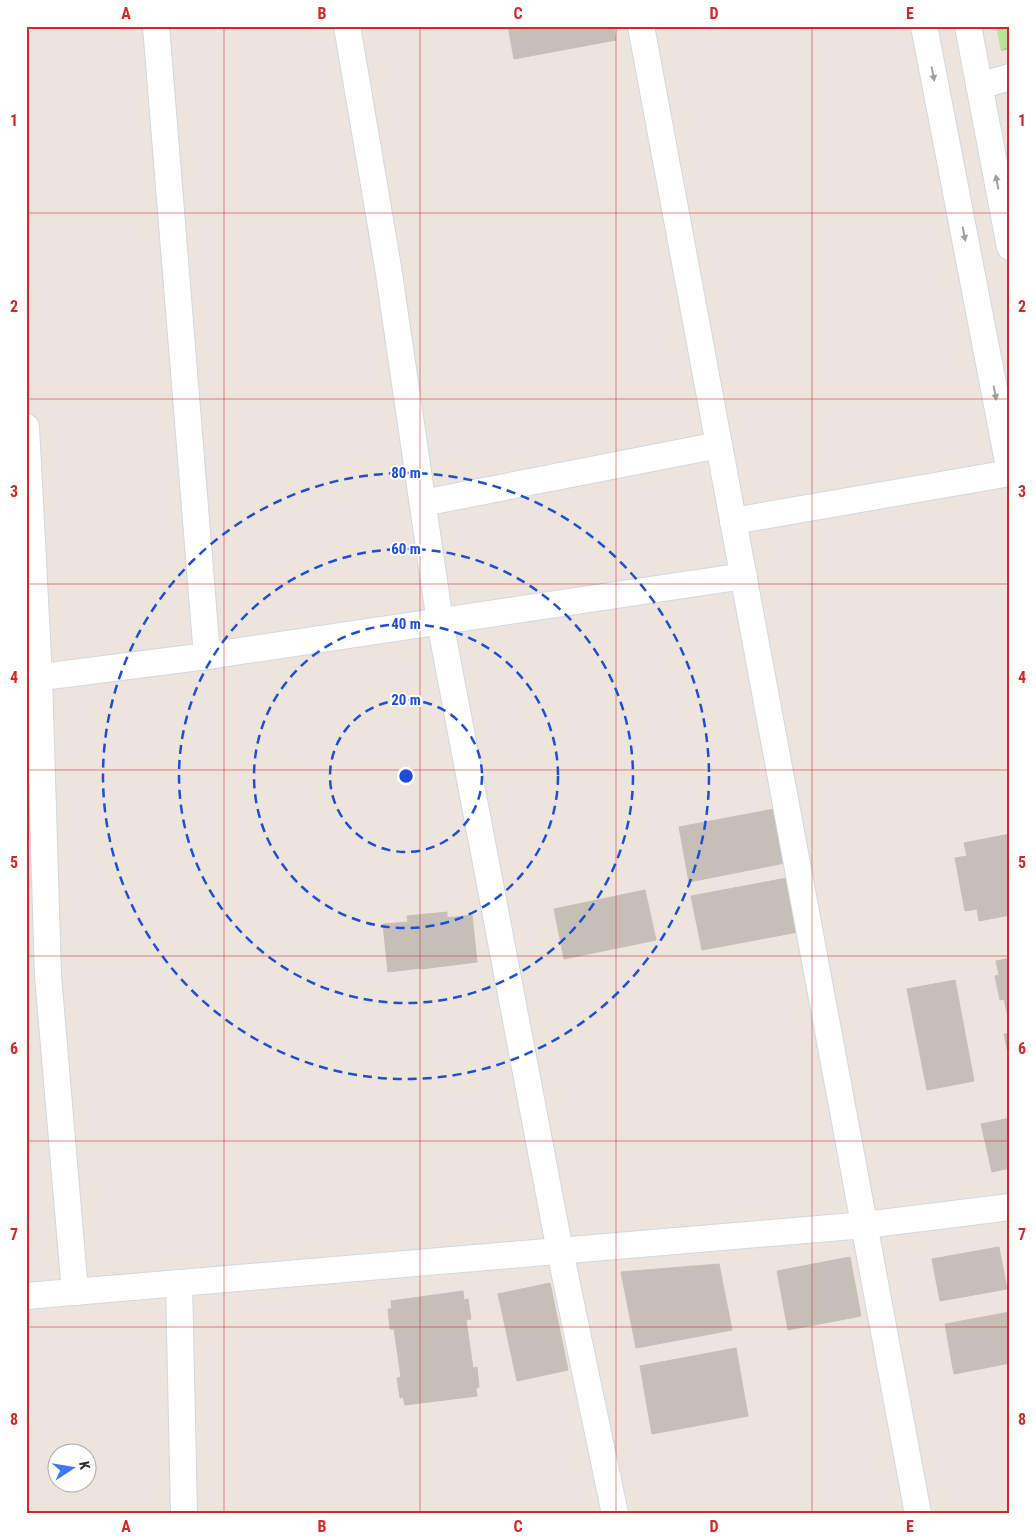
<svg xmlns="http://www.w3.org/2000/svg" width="1036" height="1540" font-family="'Roboto Condensed',sans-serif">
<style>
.park{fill:url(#park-crowns)}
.building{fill:#c5bfb8;stroke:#c8bfb6}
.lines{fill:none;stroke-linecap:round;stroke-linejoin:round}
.minor-casing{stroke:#d2d7e3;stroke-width:28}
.minor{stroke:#fff;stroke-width:26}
.oneway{fill:#a0a0a0}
.grid{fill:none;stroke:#d62828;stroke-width:1;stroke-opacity:0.55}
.ring{fill:none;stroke:#1d4ed8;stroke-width:2.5;stroke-dasharray:9 6}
.centre{fill:#1d4ed8;stroke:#fff;stroke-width:2.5}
.ring-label{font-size:15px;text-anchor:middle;font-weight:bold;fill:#1d4ed8;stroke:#fff;stroke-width:4;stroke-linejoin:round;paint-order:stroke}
.neatline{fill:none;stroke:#d62828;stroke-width:2}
.grid-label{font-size:16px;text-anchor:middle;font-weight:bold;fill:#d62828}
</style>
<defs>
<pattern id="park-crowns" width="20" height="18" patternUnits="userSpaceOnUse" patternTransform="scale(1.25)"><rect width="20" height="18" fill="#bbe29a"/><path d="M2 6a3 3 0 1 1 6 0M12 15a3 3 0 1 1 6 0" fill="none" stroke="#a1c285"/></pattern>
</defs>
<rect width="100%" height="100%" fill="#ece4dd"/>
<path class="park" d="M996,26H1010V49L1001,51Z"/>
<g class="building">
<path d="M508,26H613L616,40L514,59Z"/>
<path d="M774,809L785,863L689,882L679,827Z"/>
<path d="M1010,834V915L979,921L977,909L965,911L955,858L967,856L964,843Z"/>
<path d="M787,878L798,932L702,950L691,896Z"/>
<path d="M645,890L656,940L564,959L554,909Z"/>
<path d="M447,912V918L472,915L477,962L421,969V968L388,972L383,924L408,922L407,916Z"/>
<path d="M1010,958V1012L1007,1013L1004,999L1000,1000L995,976L999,975L996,961Z"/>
<path d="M955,980L974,1081L927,1090L907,989Z"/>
<path d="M1010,1033V1063L1004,1034Z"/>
<path d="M1010,1118V1168L992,1172L981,1124Z"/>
<path d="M999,1247L1007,1289L940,1301L932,1259Z"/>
<path d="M850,1257L861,1316L788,1330L777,1271Z"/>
<path d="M719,1264L732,1330L636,1348L621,1272Z"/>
<path d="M550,1283L568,1370L517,1381L498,1294Z"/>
<path d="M463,1291L464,1300L468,1299L471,1319L466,1320L473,1368L477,1367L479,1387L476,1388L477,1396L405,1405L403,1397L400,1398L397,1378L401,1377L394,1329H390L388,1309H392L391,1301Z"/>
<path d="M1010,1312V1363L954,1374L945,1324Z"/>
<path d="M736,1348L748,1416L652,1434L640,1366Z"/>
</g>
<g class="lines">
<defs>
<g id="minor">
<path d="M156,26L207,656"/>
<path d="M347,26L388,267L440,622L560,1251L615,1514"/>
<path d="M641,26L918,1514"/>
<path d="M924,26L1010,472"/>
<path d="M968,26L1010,247"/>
<path d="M979,86L1010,77"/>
<path d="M26,427L39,677L48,976L75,1292"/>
<path d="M423,503L719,445"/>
<path d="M733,521L1010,473"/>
<path d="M26,679L207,656L744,576"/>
<path d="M179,1283L184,1514"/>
<path d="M26,1296L865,1225L1010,1207"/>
</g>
</defs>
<use href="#minor" class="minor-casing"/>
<use href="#minor" class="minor"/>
</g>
<defs><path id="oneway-solid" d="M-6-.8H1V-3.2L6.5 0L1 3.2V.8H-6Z" transform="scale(1.25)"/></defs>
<g class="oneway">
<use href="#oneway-solid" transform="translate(933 74) rotate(79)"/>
<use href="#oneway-solid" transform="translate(997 182) rotate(-101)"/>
<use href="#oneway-solid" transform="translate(964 234) rotate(79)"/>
<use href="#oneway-solid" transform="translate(995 393) rotate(79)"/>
</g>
<path class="grid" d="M224,26V1514M420,26V1514M616,26V1514M812,26V1514M26,213H1010M26,399H1010M26,584H1010M26,770H1010M26,956H1010M26,1141H1010M26,1327H1010"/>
<g class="ring">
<circle cx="406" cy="776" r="76"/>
<circle cx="406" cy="776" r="152"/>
<circle cx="406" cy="776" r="227"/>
<circle cx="406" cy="776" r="303"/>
</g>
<circle cx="406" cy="776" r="8" class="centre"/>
<g class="ring-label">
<text x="406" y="478">80 m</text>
<text x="406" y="554">60 m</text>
<text x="406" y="629">40 m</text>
<text x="406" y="705">20 m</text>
</g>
<rect width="1036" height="1540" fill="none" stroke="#ffffff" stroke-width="55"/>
<g transform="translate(72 1468) rotate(78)"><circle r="24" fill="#ffffff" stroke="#aaaaaa"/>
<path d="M0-4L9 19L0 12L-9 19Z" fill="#3f78f7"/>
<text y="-8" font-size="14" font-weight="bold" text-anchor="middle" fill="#2b2b2b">K</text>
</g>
<rect x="28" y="28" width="980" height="1484" class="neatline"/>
<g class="grid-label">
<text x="126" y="19">A</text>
<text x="322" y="19">B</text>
<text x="518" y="19">C</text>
<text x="714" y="19">D</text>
<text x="910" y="19">E</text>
<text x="14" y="126">1</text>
<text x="1022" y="126">1</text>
<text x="14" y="312">2</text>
<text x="1022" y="312">2</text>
<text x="14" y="497">3</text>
<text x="1022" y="497">3</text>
<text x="14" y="683">4</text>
<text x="1022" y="683">4</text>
<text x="14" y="868">5</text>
<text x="1022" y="868">5</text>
<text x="14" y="1054">6</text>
<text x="1022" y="1054">6</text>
<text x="14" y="1240">7</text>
<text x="1022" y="1240">7</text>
<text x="14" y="1425">8</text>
<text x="1022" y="1425">8</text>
<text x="126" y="1532">A</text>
<text x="322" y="1532">B</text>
<text x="518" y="1532">C</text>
<text x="714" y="1532">D</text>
<text x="910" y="1532">E</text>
</g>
</svg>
